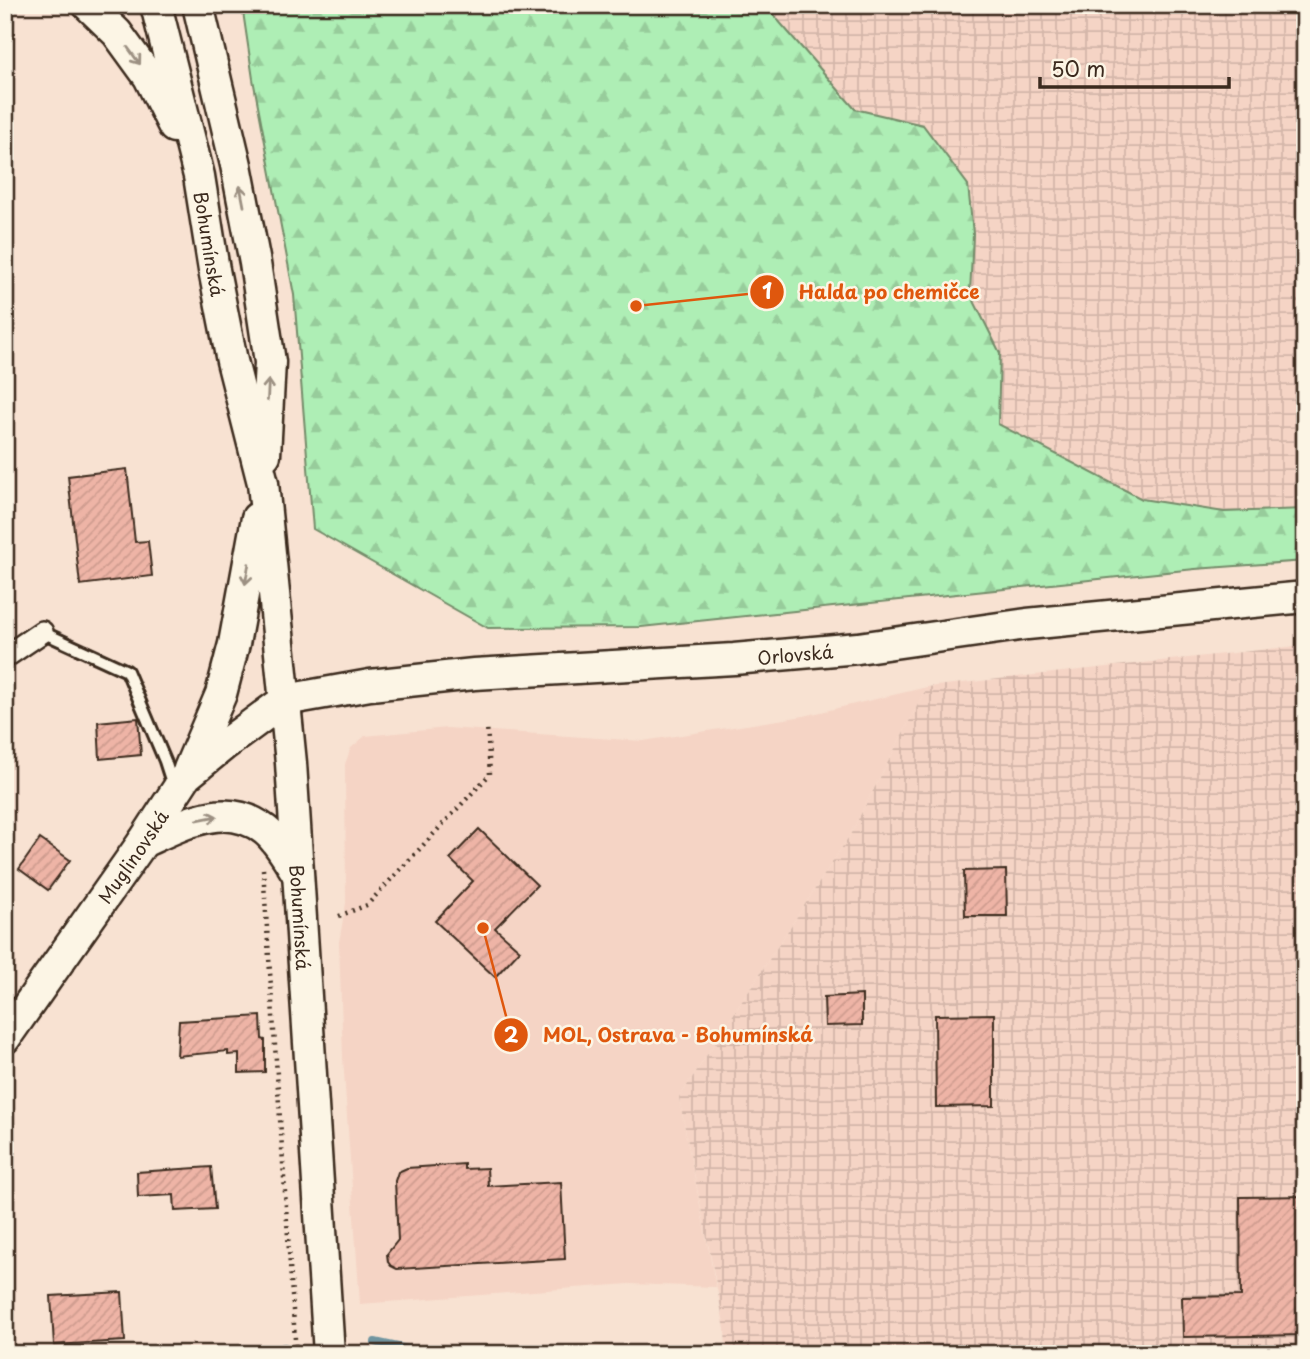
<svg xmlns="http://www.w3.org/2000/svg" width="1310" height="1359" font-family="'Playpen Sans',sans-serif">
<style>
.built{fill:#f5d4c5}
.industrial{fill:url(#industrial-grid)}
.forest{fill:url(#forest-firs);stroke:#748c6a;stroke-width:2}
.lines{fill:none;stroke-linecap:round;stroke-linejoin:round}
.stream{stroke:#7095a0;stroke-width:8}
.building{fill:url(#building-hatch);stroke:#3b2a1e;stroke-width:2}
.lane-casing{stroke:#3b2a1e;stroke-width:16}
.street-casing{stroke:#3b2a1e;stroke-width:26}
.secondary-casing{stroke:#3b2a1e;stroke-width:35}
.path{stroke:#3b2a1e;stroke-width:4.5;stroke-dasharray:2 5;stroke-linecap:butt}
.lane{stroke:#fcf5e5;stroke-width:10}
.street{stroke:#fcf5e5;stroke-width:21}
.secondary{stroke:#fcf5e5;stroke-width:30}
.oneway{stroke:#9c9082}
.labels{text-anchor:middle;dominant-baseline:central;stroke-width:5;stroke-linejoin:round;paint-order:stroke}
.street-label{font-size:18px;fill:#3b2a1e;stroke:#fcf5e5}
.leader{fill:none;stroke:#df570d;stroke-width:2.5}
.callout-dot{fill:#df570d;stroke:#fcf5e5;stroke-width:2.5}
.mark-label{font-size:21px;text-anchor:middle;font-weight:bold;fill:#fff}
.callout-label{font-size:19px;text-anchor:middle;font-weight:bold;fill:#df570d;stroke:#fcf5e5;stroke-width:5;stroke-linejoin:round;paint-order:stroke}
</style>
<defs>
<pattern id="industrial-grid" width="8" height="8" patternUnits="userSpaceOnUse" patternTransform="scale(1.75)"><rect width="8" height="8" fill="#f5d4c5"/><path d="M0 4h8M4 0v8" fill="none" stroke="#d3b6a9"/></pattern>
<pattern id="forest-firs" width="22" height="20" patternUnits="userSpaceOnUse" patternTransform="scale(1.75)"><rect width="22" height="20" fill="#aeeeb5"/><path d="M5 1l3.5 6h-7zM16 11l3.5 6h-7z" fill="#97cc9b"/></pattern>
<pattern id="building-hatch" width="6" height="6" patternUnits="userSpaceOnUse" patternTransform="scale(1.75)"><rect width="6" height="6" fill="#eeb4a6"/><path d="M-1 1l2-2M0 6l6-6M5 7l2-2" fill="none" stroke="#cd9b8e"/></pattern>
</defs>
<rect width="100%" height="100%" fill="#f8e2d2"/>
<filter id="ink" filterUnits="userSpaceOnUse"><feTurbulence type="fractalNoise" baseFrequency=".0143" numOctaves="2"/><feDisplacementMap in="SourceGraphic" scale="14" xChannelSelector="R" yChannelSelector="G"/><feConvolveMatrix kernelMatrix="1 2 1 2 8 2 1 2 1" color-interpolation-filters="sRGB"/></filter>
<g filter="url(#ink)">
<path class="built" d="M927,687L850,835L679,1098L716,1287L629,1284L360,1304L343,1058L339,942L346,903L345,764L351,748L365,736L447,728L643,741L804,716Z"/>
<g class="industrial">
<path d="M769,5H1305V509L1224,512L1142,499L997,424L1000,353L970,293L973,234L923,125L855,109L770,11Z"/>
<path d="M1305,645V1354H726L725,1329L679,1098L850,835L927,687Z"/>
</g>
<path class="forest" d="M242,5H769L770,11L855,109L923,125L968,185L973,234L970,293L1000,353L998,424L1142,499L1224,512L1305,509V561L1195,569L641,627L488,628L313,529L294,295L253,79Z"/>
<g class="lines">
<g class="stream">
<path d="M375,1342L430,1354"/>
<path d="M259,1354L284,1347"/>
</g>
</g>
<g class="building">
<path d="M127,469L135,542L148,541L152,576L80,585L68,476Z"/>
<path d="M138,718L141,755L100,759L98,722Z"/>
<path d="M479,829L537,885L495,928L520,950L495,977L435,921L473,881L450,859Z"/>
<path d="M40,839L70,860L48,890L19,869Z"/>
<path d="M1006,870L1007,916H965L964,871Z"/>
<path d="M862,995V1025L825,1026L824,997Z"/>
<path d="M994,1014V1106L936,1107L935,1015Z"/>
<path d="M261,1016L262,1039L265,1040V1072L239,1073V1054L228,1055V1051L177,1056L179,1021Z"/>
<path d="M464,1164V1169L487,1168L488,1186L561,1182L565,1259L397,1269L391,1266L388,1262L387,1254L398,1240L395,1181L398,1172L407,1168Z"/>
<path d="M211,1167L215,1209L175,1211L174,1195L138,1197L137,1172Z"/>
<path d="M1305,1196V1335L1183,1337L1182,1297L1241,1296L1240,1197Z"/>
<path d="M122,1292L125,1341L54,1345L51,1296Z"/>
</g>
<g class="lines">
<defs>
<path id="lane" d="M42,632L127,671L165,761L173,786"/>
<path id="street" d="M5,657L42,632"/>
<g id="secondary">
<path d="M88,5L117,33L149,77L174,127"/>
<path id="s1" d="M156,5L199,176L214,270L232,361L263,483L291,763L329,1354"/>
<path d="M198,5L236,165L255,263L270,362L265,455"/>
<path d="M189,769L221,694L234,644L257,518"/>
<path d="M143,842C182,825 226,799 265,830C278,840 288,859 297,873"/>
<path id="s2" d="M5,1038L143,842L186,776L224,745L285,700L370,685L474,674L734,659L858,648L1027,624L1305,597"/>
</g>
</defs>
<use href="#lane" class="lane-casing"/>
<use href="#street" class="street-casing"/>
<use href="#secondary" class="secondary-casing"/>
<g class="path">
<path d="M5,24L18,19"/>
<path d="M263,869L296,1354"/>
<path d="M339,916L367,905L490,774L487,725"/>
</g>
<use href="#lane" class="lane"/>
<use href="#street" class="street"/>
<use href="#secondary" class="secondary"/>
</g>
<defs><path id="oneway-shaft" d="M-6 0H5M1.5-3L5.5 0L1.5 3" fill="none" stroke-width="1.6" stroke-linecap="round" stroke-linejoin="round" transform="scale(1.75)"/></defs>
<g class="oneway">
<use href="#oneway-shaft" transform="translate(134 56) rotate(54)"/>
<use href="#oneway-shaft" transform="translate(242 196) rotate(-101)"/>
<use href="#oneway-shaft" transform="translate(268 390) rotate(-87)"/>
<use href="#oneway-shaft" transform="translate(247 574) rotate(100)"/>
<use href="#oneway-shaft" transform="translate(207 818) rotate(-11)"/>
</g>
</g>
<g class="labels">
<g class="street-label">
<text stroke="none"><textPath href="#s1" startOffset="245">Bohumínská</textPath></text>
<text stroke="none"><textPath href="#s2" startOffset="956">Orlovská</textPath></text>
<text stroke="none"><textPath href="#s2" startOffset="222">Muglinovská</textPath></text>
<text stroke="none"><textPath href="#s1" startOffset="926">Bohumínská</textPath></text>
</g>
</g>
<path class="leader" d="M636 306L767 292M483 928L511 1035"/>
<g class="callout-dot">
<circle cx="636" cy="306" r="7"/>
<circle cx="483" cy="928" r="7"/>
<circle cx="767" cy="292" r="18"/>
<circle cx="511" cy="1035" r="18"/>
</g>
<g class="mark-label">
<text x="767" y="299">1</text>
<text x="511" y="1043">2</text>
</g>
<g class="callout-label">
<text x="889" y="299">Halda po chemičce</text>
<text x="678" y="1042">MOL, Ostrava - Bohumínská</text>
</g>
<rect width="1310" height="1359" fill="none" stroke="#fcf5e5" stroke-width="28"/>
<rect x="14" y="14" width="1282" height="1331" fill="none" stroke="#3b2a1e" stroke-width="2.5" filter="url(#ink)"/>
<path d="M1040 77v10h189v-10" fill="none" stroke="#3b2a1e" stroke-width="3.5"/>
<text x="1051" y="77" font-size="21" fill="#3b2a1e" stroke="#fcf5e5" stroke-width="5" paint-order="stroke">50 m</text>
</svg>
